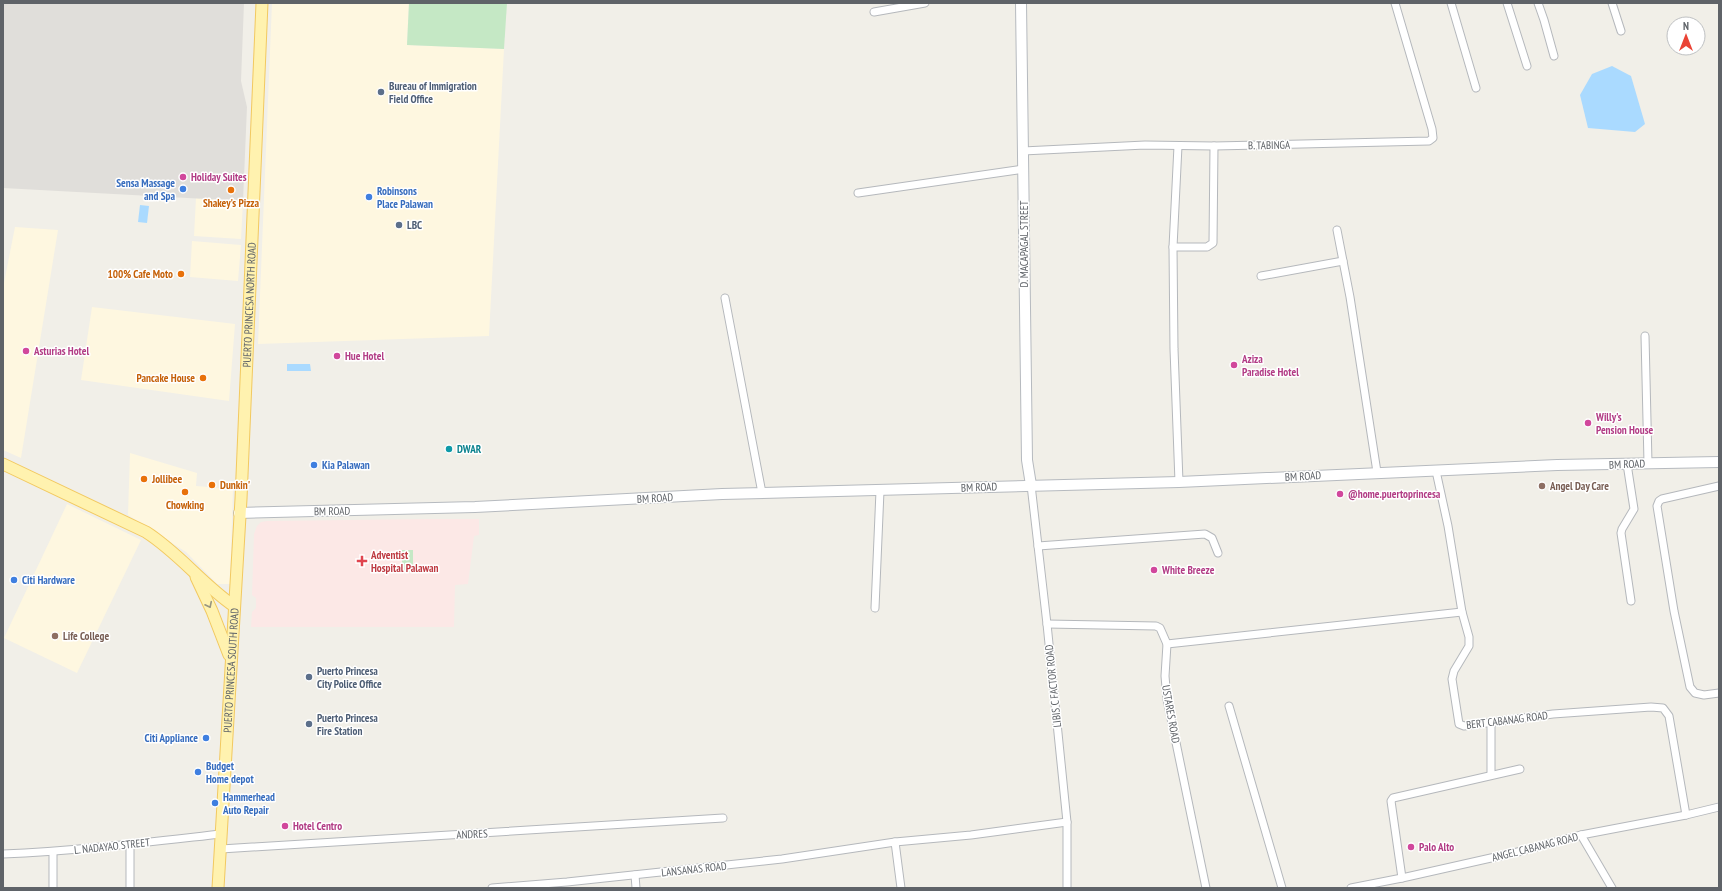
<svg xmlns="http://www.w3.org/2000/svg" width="1722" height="891" font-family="'PT Sans Narrow',sans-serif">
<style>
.commercial{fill:#fef7e0}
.industrial{fill:#e0deda}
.medical{fill:#fce8e6}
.green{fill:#c5e8c5}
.water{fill:#aadaff}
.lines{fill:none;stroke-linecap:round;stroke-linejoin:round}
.street-casing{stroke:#b5b8bc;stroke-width:9}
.secondary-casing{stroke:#b6babf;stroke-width:12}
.primary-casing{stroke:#f2c960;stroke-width:13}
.street{stroke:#fff;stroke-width:7}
.secondary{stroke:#fff;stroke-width:10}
.primary{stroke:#fff2af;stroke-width:11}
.oneway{stroke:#979581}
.service-dot{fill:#5c6f8a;stroke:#fff;stroke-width:1.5}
.hotel-dot{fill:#d1479c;stroke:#fff;stroke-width:1.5}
.shop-dot{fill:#3f7fe0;stroke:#fff;stroke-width:1.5}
.food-dot{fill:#e8710a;stroke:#fff;stroke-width:1.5}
.culture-dot{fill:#0f9aa8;stroke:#fff;stroke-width:1.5}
.education-dot{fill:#8d6e63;stroke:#fff;stroke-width:1.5}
.health-dot{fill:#e0444e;stroke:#fff;stroke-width:1.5}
.labels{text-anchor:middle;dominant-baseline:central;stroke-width:3;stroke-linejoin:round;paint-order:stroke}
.service-label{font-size:11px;font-weight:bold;fill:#4e5e75;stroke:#fff;text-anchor:start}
.street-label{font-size:11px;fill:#5f6368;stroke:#fff}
.hotel-label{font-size:11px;font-weight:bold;fill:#b23c85;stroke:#fff;text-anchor:start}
.shop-label{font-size:11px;font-weight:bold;fill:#366cbe;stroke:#fff;text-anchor:start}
.food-label{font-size:11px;font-weight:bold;fill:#c56008;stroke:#fff}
.culture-label{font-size:11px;font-weight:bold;fill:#0d838f;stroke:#fff;text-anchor:start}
.education-label{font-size:11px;font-weight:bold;fill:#785e54;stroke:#fff;text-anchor:start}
.health-label{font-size:11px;font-weight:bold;fill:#be3a42;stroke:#fff;text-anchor:start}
</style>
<rect width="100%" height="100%" fill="#f1efe8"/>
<g class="commercial">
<path d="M272,3H409L407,45L504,49L489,336L258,344Z"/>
<path d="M196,198L243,201L241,239L194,236Z"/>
<path d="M15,227L58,230L21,458L3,450V288Z"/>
<path d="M192,241L241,245L238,281L190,277Z"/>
<path d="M92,307L235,324L229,401L81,380Z"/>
<path d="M130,453L197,473L196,486L233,489L230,584H217L186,552L128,515Z"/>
<path d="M67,504L141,540L77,673L4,638Z"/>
</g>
<path class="industrial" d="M3,3H244L241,81L247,107L243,201L3,188Z"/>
<path class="medical" d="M429,519H479V535L474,536L468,584L455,585L454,627H251L252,612L256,608V598L252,595L254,534L257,526L261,522L267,521Z"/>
<g class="green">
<path d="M409,3H507L504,49L407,45Z"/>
<rect x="402" y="550" width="11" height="22"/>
</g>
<g class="water">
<path d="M1612,66L1631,76L1645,124L1635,132L1588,128L1580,95L1592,74Z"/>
<path d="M140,205L149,206L147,223L138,222Z"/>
<path d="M287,364H310L311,371H287Z"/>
</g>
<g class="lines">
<defs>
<g id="street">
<path d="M1451,3L1476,88"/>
<path d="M1507,3L1527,66"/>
<path d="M1538,3L1544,20L1554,56"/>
<path d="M1612,3L1621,31"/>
<path d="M874,12L925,3"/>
<path d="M1178,146L1173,247L1174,349L1179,482"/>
<path d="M1023,151L1145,145L1214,146L1429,141L1433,138L1432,129L1395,3"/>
<path d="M858,193L1024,169"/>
<path d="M1337,230L1350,297L1377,472"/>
<path d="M1173,247H1207L1213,243L1214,146"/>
<path d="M1261,276L1343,261"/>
<path d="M725,298L762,493"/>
<path d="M1645,336L1648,463"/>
<path d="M1627,464L1634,509L1622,529L1621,533L1631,601"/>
<path d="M1436,471L1448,526L1462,612L1469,637V646L1454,671L1452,679L1459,724L1464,726L1553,714L1651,707L1663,708L1669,716L1686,815"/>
<path d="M1031,485L1047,624L1067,822V888"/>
<path d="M1719,486L1662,499L1659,501L1657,506L1674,611L1690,687L1695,693L1704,695L1719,693"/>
<path d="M1038,546L1205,534L1212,538L1218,553"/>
<path d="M875,608L880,491"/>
<path d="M1047,624L1156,626L1160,628L1167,644L1165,676L1167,699L1206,888"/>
<path d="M1167,644L1462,612"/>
<path d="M1229,706L1282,888"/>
<path d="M1491,775V722"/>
<path d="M1581,835L1612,888"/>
<path d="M895,842L901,888"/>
<path d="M221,849L723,818"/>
<path d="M53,852V888"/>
<path d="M3,854C76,851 149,842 221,834"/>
<path d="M635,875L636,888"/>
<path d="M1402,878L1391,801L1393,798L1520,769"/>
<path d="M130,888V845"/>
<path d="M492,888L567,882L782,859L895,842L971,835L1067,822"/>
<path d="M1351,888L1402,878L1522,851L1581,835L1686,815L1719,807"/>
</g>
<g id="secondary">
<path d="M1021,3L1027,460L1031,485"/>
<path d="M239,513L475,507L722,494L1179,482L1557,465L1719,462"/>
</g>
<g id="primary">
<path d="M3,464L146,532C179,553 202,584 234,606"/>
<path d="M196,577L212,611L229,655"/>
<path id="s1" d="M218,888L241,499L262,3"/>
</g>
</defs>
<use href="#street" class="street-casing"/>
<use href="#secondary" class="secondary-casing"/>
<use href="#primary" class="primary-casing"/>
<use href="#street" class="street"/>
<use href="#secondary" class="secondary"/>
<use href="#primary" class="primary"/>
</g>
<defs><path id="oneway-chevron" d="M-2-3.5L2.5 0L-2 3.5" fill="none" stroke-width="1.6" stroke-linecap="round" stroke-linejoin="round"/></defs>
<use class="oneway" href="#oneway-chevron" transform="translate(209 605) rotate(64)"/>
<g class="service-dot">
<circle cx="381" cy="92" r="4"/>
<circle cx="399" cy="225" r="4"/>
<circle cx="309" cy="677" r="4"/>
<circle cx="309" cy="724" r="4"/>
</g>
<g class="hotel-dot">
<circle cx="183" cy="177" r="4"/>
<circle cx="26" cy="351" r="4"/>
<circle cx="337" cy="356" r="4"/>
<circle cx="1234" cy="365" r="4"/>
<circle cx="1588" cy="423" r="4"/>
<circle cx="1340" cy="494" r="4"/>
<circle cx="1154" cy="570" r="4"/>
<circle cx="285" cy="826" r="4"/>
<circle cx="1411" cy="847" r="4"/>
</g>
<g class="shop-dot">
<circle cx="183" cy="189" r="4"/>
<circle cx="369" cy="197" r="4"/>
<circle cx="314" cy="465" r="4"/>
<circle cx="14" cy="580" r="4"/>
<circle cx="206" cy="738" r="4"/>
<circle cx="198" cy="772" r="4"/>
<circle cx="215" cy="803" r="4"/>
</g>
<g class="food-dot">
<circle cx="231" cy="190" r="4"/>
<circle cx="181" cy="274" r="4"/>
<circle cx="203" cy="378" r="4"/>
<circle cx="144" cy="479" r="4"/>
<circle cx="212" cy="485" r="4"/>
<circle cx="185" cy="492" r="4"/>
</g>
<circle class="culture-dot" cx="449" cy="449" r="4"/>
<g class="education-dot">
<circle cx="1542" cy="486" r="4"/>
<circle cx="55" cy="636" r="4"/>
</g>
<path class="health-dot" d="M360 555h4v4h4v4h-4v4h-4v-4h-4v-4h4z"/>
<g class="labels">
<g class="service-label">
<text x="389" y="86">Bureau of Immigration<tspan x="389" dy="13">Field Office</tspan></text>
<text x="407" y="225">LBC</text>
<text x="317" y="671">Puerto Princesa<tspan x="317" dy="13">City Police Office</tspan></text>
<text x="317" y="718">Puerto Princesa<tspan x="317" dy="13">Fire Station</tspan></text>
</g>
<g class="street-label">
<text transform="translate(1269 145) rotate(-1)">B. TABINGA</text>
<text transform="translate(1024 244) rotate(-90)">D. MACAPAGAL STREET</text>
<text stroke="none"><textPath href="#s1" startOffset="584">PUERTO PRINCESA NORTH ROAD</textPath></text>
<text transform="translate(1627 464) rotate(-2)">BM ROAD</text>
<text transform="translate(1303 476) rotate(-3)">BM ROAD</text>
<text transform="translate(979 487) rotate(-2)">BM ROAD</text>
<text transform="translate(655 498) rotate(-3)">BM ROAD</text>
<text transform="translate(332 511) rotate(-1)">BM ROAD</text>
<text stroke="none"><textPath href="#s1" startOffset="218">PUERTO PRINCESA SOUTH ROAD</textPath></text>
<text transform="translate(1053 686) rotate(-96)">LIBIS C FACTOR ROAD</text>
<text transform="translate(1171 714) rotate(80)">USTARES ROAD</text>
<text transform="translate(1507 720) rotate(-7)">BERT CABANAG ROAD</text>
<text transform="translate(472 834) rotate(-3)">ANDRES</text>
<text transform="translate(112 846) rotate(-6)">L. NADAYAO STREET</text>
<text transform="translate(1535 847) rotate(-14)">ANGEL CABANAG ROAD</text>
<text transform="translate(694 869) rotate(-6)">LANSANAS ROAD</text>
</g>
<g class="hotel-label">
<text x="191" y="177">Holiday Suites</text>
<text x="34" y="351">Asturias Hotel</text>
<text x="345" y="356">Hue Hotel</text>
<text x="1242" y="359">Aziza<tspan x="1242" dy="13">Paradise Hotel</tspan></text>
<text x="1596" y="417">Willy's<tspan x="1596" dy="13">Pension House</tspan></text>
<text x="1348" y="494">@home.puertoprincesa</text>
<text x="1162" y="570">White Breeze</text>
<text x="293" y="826">Hotel Centro</text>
<text x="1419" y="847">Palo Alto</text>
</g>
<g class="shop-label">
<text x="175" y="183" text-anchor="end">Sensa Massage<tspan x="175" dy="13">and Spa</tspan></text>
<text x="377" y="191">Robinsons<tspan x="377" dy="13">Place Palawan</tspan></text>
<text x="322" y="465">Kia Palawan</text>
<text x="22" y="580">Citi Hardware</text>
<text x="198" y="738" text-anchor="end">Citi Appliance</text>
<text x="206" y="766">Budget<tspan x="206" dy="13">Home depot</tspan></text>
<text x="223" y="797">Hammerhead<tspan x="223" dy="13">Auto Repair</tspan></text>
</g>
<g class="food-label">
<text x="231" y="203">Shakey's Pizza</text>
<text x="173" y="274" text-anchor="end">100% Cafe Moto</text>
<text x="195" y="378" text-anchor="end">Pancake House</text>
<text x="152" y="479" text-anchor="start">Jollibee</text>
<text x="220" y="485" text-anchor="start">Dunkin'</text>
<text x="185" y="505">Chowking</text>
</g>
<g class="culture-label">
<text x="457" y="449">DWAR</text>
</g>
<g class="education-label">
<text x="1550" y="486">Angel Day Care</text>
<text x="63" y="636">Life College</text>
</g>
<g class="health-label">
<text x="371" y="555">Adventist<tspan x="371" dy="13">Hospital Palawan</tspan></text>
</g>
</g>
<rect width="1722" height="891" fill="none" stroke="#5f6368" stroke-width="8"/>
<g transform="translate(1686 36)"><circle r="19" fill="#ffffff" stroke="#bfc1c3"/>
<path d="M0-3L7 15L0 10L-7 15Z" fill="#ea4335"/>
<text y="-6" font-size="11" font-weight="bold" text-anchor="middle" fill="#5f6368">N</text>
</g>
</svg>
